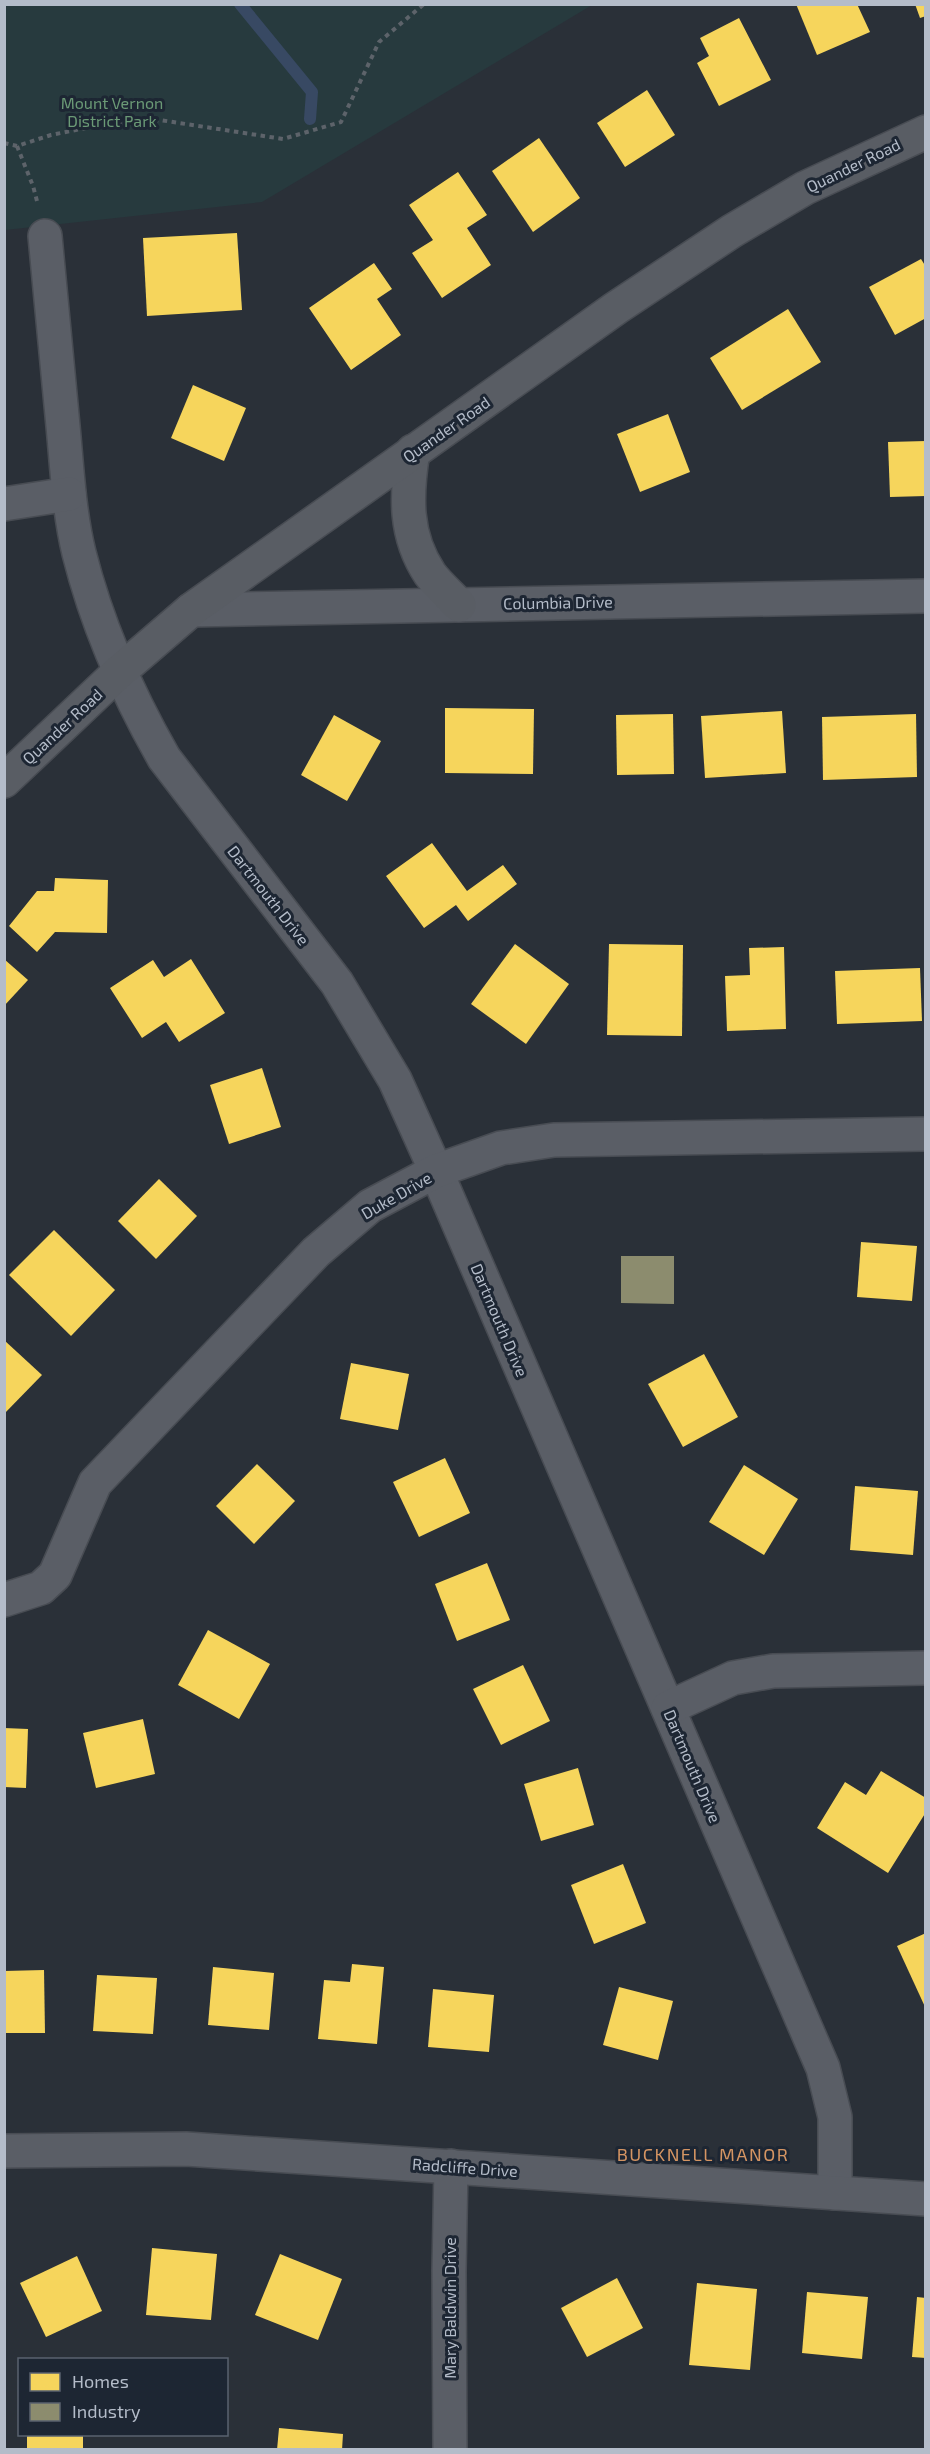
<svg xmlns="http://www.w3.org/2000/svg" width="930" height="2454" font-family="'Exo 2',sans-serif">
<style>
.green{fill:#273a3e}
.homes{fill:#f6d55c}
.industry{fill:#8c8c6e}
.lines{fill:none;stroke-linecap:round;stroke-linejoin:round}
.stream{stroke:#384963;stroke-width:12}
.street-casing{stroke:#484c53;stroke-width:36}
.secondary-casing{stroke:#484c53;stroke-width:36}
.path{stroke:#5d636a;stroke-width:4;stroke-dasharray:4.5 4.5;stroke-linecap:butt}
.street{stroke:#5a5e66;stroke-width:33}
.secondary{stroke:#595d64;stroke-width:33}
.labels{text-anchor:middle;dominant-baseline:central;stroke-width:6;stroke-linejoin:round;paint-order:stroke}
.park-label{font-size:16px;fill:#6b9a76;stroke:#1d2633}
.street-label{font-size:16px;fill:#b4bcc9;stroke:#1d2633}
.neighbourhood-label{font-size:18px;letter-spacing:1.5px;fill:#d59563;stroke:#1d2633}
</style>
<rect width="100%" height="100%" fill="#2a3038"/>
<path class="green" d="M4,5H592L262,202L5,230Z"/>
<g class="homes">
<path d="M796,4H857L870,32L817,55Z"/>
<path d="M915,4H926V16L920,18Z"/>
<path d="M739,18L771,80L719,106L697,63L709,56L700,38Z"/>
<path d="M647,90L675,135L625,167L597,123Z"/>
<path d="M539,138L580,198L533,232L492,171Z"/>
<path d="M458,172L487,215L467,228L491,265L442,298L412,253L433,240L409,205Z"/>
<path d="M237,233L242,310L147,316L143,238Z"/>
<path d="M921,259L926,267V318L895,335L869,287Z"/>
<path d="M374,263L392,289L377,299L401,335L351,370L309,308Z"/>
<path d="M788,309L821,362L742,410L710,358Z"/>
<path d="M193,385L246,408L224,461L171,438Z"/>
<path d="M668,414L690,472L640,492L617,434Z"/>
<path d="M926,441V496L890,497L888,442Z"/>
<path d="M445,708L534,709L533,774L445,773Z"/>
<path d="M782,711L786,773L705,778L701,716Z"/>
<path d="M673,714L674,774L617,775L616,715Z"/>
<path d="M916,714L917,777L823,780L822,717Z"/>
<path d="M334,715L381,741L347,801L301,775Z"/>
<path d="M432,843L467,891L503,865L517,884L468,921L456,905L424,928L386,876Z"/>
<path d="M55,878L108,880L107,933L55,932L37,952L9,926L37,891H54Z"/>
<path d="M515,944L569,984L526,1044L471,1004Z"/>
<path d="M609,944L683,945L682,1036L607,1035Z"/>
<path d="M784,947L786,1029L727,1031L725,976L750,975L749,948Z"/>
<path d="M4,959L28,980L4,1006Z"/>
<path d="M191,959L225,1013L179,1042L166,1022L142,1038L110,988L153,960L164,977Z"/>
<path d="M920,968L922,1021L837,1024L835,971Z"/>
<path d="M262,1068L281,1127L229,1144L210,1085Z"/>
<path d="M159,1179L197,1216L156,1259L118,1221Z"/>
<path d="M54,1230L115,1290L71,1336L9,1275Z"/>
<path d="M861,1242L917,1246L912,1301L857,1297Z"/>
<path d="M4,1340L42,1375L4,1414Z"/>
<path d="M704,1354L738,1417L683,1447L648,1384Z"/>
<path d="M351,1363L409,1374L398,1430L340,1419Z"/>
<path d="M445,1458L470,1513L419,1537L393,1482Z"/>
<path d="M257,1464L295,1501L254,1544L216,1506Z"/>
<path d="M744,1465L798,1499L764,1555L709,1522Z"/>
<path d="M855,1486L918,1491L913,1555L850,1550Z"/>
<path d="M487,1563L510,1620L457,1641L435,1584Z"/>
<path d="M208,1630L270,1664L239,1719L178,1685Z"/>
<path d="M523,1665L550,1721L501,1745L473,1689Z"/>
<path d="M143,1719L155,1774L96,1788L83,1733Z"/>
<path d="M4,1728L28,1729L26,1788L4,1787Z"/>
<path d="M578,1768L594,1825L541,1841L524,1784Z"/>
<path d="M881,1771L926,1798V1812L888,1873L817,1828L845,1782L866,1795Z"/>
<path d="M623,1864L646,1923L594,1944L571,1885Z"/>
<path d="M926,1933V2009L897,1946Z"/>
<path d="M352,1964L384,1967L377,2044L318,2039L324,1980L350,1982Z"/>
<path d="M213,1967L274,1973L269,2030L208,2025Z"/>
<path d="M44,1970L45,2033H4V1971Z"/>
<path d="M97,1975L157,1978L153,2034L93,2031Z"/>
<path d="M619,1987L673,2001L658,2060L603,2045Z"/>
<path d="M433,1989L494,1995L489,2052L428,2047Z"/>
<path d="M152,2248L217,2254L211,2320L146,2315Z"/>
<path d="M280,2254L342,2279L318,2340L255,2315Z"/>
<path d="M77,2256L102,2311L46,2337L20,2283Z"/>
<path d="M617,2278L643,2328L587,2357L561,2308Z"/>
<path d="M697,2283L757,2289L750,2370L689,2365Z"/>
<path d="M807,2292L868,2297L862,2359L802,2353Z"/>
<path d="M917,2297L926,2298V2358L912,2357Z"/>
<path d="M279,2428L343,2434L342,2450H277Z"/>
<rect x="27" y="2434" width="56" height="16"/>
</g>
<path class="industry" d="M621,1256H674V1304L621,1303Z"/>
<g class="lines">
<path class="stream" d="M240,4L312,92L310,119"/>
<defs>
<g id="street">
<path d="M45,236C51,300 57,363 63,426C67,468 69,512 79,553C97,625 127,693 164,758L337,983L395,1080L436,1171L823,2068L835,2117V2193"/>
<path d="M4,504L69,494"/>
<path d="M191,610L926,596"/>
<path d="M4,1600L41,1588L55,1575L95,1483L316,1252L370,1206L436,1171L501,1148L554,1140L926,1134"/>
<path d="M668,1708L733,1678L773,1671L926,1668"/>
<path d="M4,2151L186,2149L926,2199"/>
<path d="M450,2450L449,2271L451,2166"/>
</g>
<g id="secondary">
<path d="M413,451C406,495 404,535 430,574C438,585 450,595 459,605"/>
<path d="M4,781L119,672L191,610L616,308L732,231L805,188L926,132"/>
</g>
</defs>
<use href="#street" class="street-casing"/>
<use href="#secondary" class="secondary-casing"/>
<g class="path">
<path d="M4,143L17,146L51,135L96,126L160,120L283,139L341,122L379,42L424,4"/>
<path d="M17,146L33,186L37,201"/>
</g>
<use href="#street" class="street"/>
<use href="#secondary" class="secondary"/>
</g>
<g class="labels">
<g class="park-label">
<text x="112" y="102">Mount Vernon<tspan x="112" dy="18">District Park</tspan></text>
</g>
<g class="street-label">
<text transform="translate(853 165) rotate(-26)">Quander Road</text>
<text transform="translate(446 429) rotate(-35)">Quander Road</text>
<text transform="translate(558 602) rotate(-1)">Columbia Drive</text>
<text transform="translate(62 726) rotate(-43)">Quander Road</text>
<text transform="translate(269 895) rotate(52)">Dartmouth Drive</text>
<text transform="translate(396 1195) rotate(-30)">Duke Drive</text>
<text transform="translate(500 1320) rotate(67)">Dartmouth Drive</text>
<text transform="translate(693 1766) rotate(67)">Dartmouth Drive</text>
<text transform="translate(465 2167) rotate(4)">Radcliffe Drive</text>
<text transform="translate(449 2308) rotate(-90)">Mary Baldwin Drive</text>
</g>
<g class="neighbourhood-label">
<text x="703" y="2154">BUCKNELL MANOR</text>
</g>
</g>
<rect width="930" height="2454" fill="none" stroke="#b4bcc9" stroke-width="12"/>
<rect x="18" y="2358" width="210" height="78" fill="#1d2633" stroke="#59626f" stroke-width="1.5"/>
<rect x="30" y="2373" width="30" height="18" fill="#f6d55c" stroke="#59626f" stroke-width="1.5"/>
<text x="72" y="2388" font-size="18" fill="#b4bcc9">Homes</text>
<rect x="30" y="2403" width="30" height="18" fill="#8c8c6e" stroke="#59626f" stroke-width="1.5"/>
<text x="72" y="2418" font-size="18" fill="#b4bcc9">Industry</text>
</svg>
